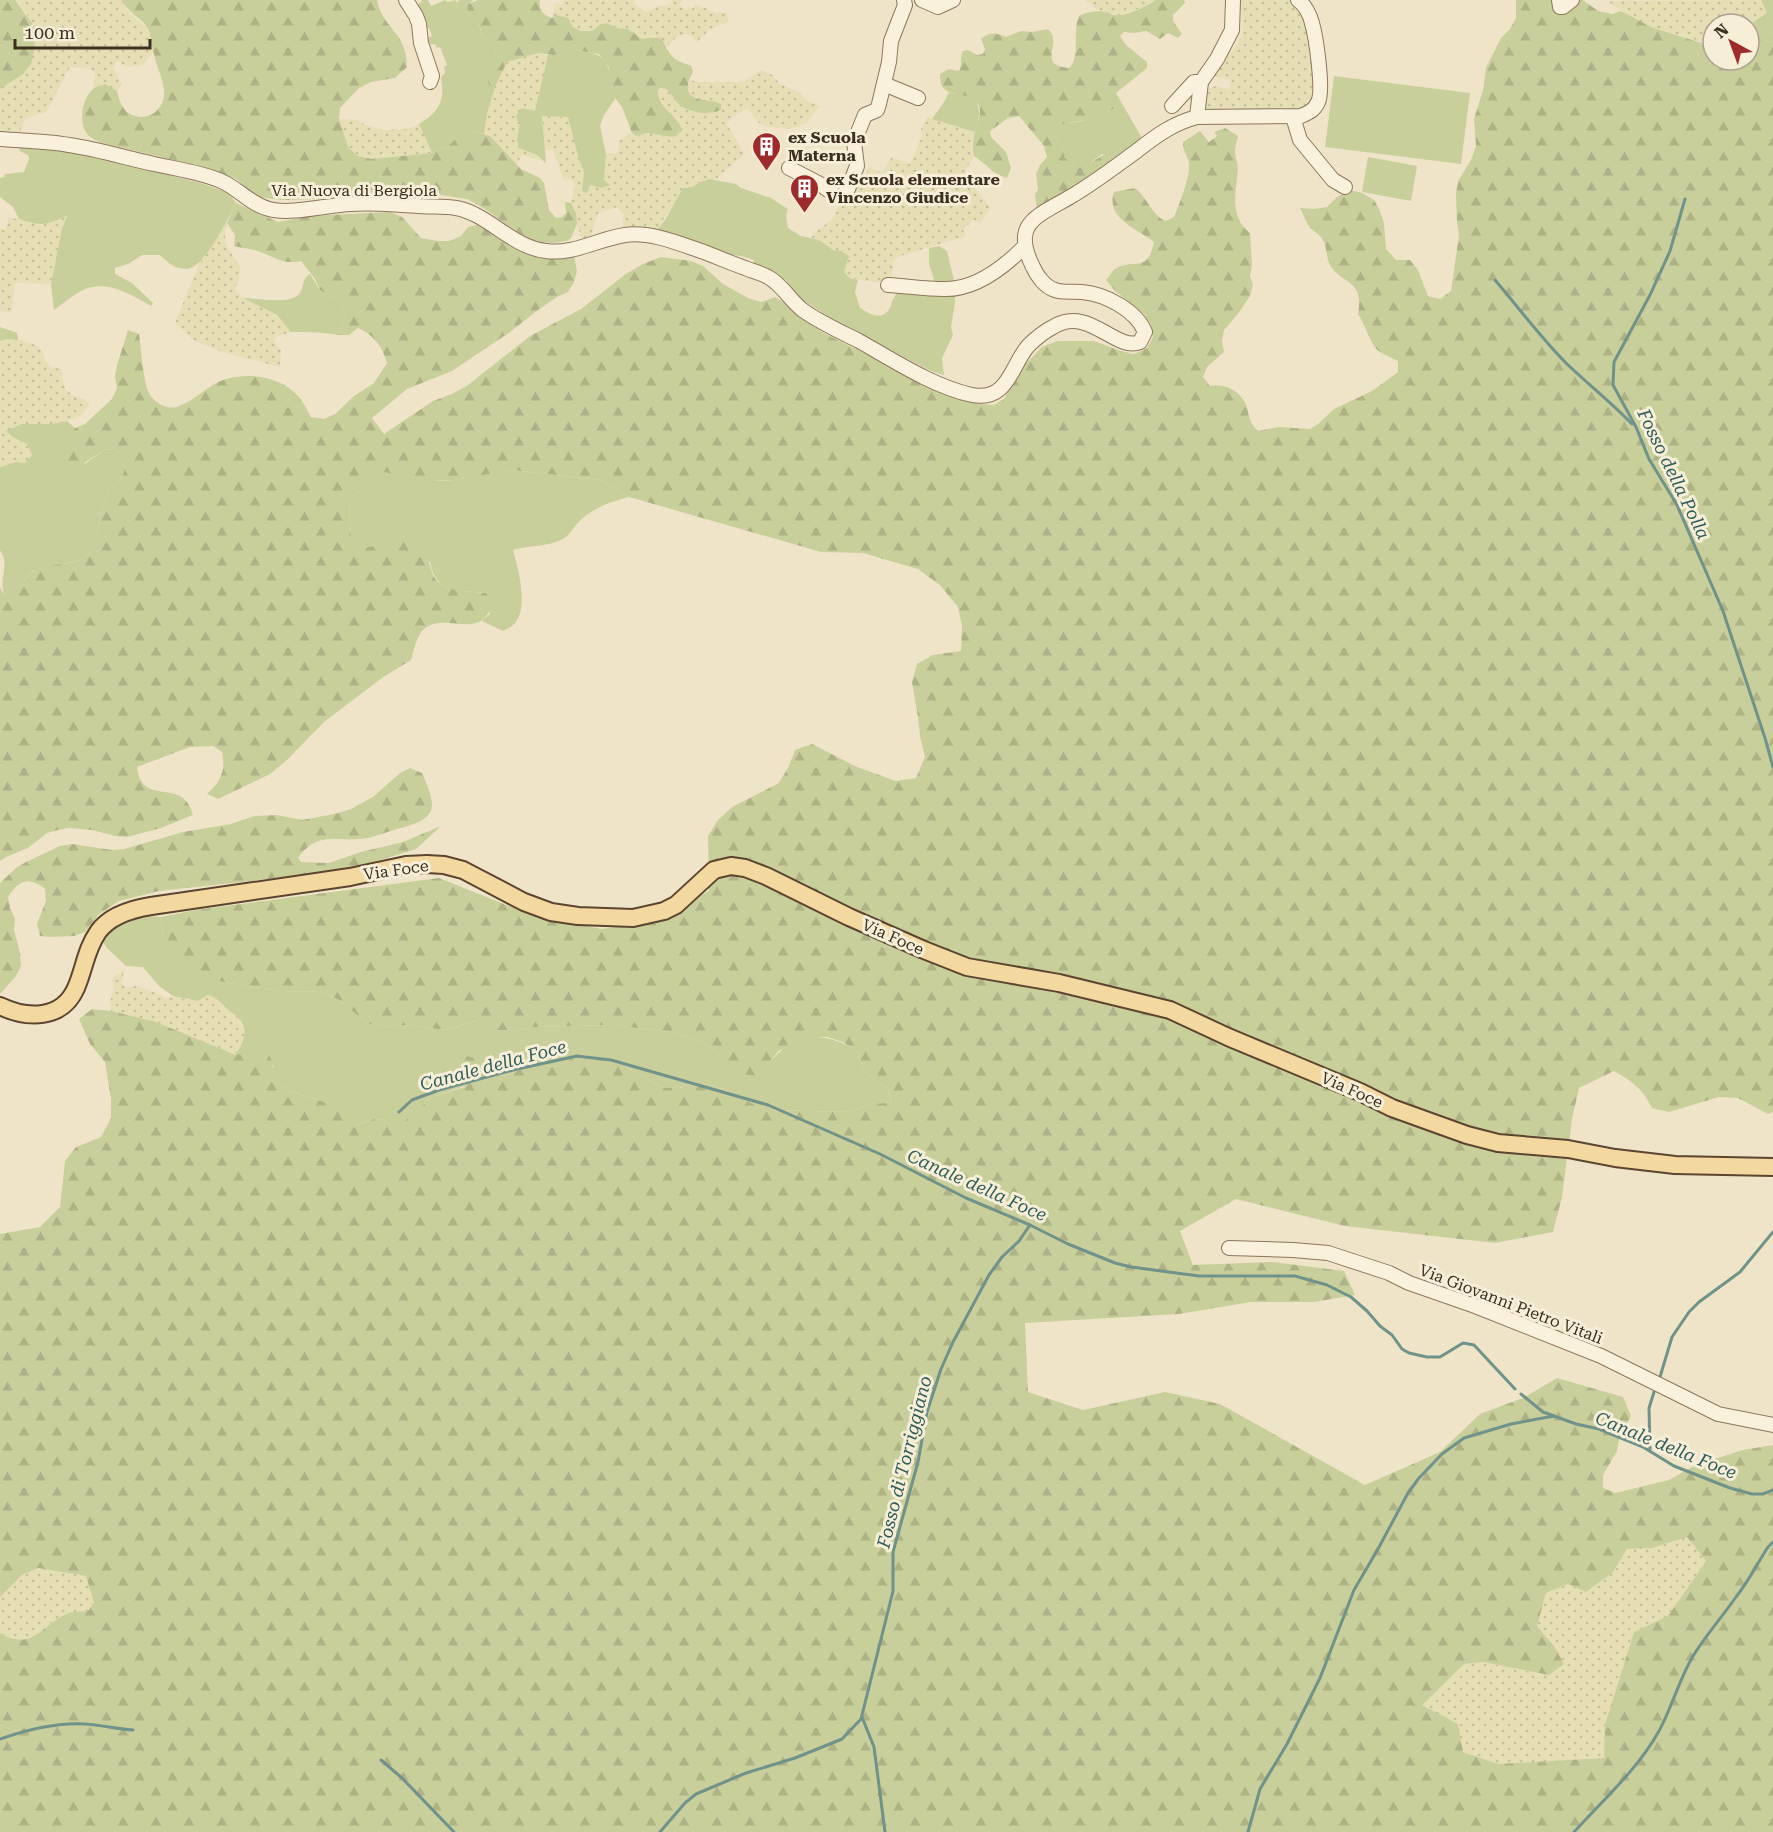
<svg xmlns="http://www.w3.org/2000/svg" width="1773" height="1832" font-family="'Roboto Serif',serif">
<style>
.farmland{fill:url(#farmland-dots)}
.grass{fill:#c9cf9b}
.forest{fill:url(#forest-firs);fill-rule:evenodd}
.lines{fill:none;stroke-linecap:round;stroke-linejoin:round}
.stream{stroke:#6f938a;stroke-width:3}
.minor-casing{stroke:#8d765c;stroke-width:16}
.major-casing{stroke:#5b4430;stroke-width:20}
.minor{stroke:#faf1dc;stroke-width:14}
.major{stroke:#f3d9a0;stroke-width:16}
.labels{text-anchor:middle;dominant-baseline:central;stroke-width:6;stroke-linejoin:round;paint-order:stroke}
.poi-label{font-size:16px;font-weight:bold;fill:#3d2e20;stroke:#f7eed8;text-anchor:start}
.street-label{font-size:16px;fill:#3d2e20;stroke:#f7eed8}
.water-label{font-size:18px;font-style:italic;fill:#2f5d5a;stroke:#f7eed8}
</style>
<defs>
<pattern id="farmland-dots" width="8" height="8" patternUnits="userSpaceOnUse" patternTransform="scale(1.5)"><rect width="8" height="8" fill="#e6deb5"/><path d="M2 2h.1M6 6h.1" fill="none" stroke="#c6bf9b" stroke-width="1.8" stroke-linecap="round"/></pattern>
<pattern id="forest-firs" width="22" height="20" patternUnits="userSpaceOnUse" patternTransform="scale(1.5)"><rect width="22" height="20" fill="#c9cf9b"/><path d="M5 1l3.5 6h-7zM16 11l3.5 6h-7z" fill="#aeb285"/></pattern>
</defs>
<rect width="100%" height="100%" fill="#f0e4c8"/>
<g class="farmland">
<path d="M15,0H121L127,10L146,27L152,39L153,52L143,65L129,67L124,66L118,61L113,67L122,85L117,91L105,84L93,89L95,71L86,68L70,67L46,112L31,116L25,120L21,127V135L0,131V89L31,65L35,40L27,14Z"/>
<path d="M564,0H605L608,2L609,0H634L636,5L646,12L656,7L671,4L672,0H683L679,5L686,10L689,7L692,9L695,4L702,8L704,7L712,12L727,13L728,22L709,30L697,42L691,36L685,34L678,36L667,46L664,41L655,36L642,39L628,29L617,28L607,23L601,24L592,31L587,32L573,27L571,22L552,18L556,3L562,4Z"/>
<path d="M1085,0H1156L1148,6L1118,15L1096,9Z"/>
<path d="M1235,0H1291L1303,12L1311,40L1315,99L1303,111L1225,112L1206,109L1202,105L1204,86L1209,90L1213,86L1229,89L1231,80L1213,76L1222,53H1231L1240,39L1243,30L1241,6H1234Z"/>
<path d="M1761,0L1768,13L1749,25L1713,24V45L1651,27L1638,21L1607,1Z"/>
<path d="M538,53L548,55V61L535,112L520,123L517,140L519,148L537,155L543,161L521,155L517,165L490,136L484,134L487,114L495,87L507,62Z"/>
<path d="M761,70L772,75L780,84L799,92L807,101L820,106L806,123L800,126L786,129L766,126L759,123L747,108L726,122L744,154L716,179L703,181L692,187H685L655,232L633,227L624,229L622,220L624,215L617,207L598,213L590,239L582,240L577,224L576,213L571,203L575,184L570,179L564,181L553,150H545L542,116L568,117L578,156L584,172L582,190L590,185L601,188L609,185L604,180L606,154L616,153L619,150V141L632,133L637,136L647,133L673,137L679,121L665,110L660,100L658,90L663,87L667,89L681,105L711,100L694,99L690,96L688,86L689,80L700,82H743Z"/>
<path d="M927,117L944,123L975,132L973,137L971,148L974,156L965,171L979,194L991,208L980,223L973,220L963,230L966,236L900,256L893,261L892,278L884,281L875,282L850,278L844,272L841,251L833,250L819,240L811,238L815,232L833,219L842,199L858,173L865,176L869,167L882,173L892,157L910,164L922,136L921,129Z"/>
<path d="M339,119L357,120L366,125L382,130L407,129L419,124L432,153L371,159L358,156L348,147Z"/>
<path d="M67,215L62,228L51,284L15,283L11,312L0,311V229L5,230L9,218L19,219L40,225L52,222Z"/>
<path d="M227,223L225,231L226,245L240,267L239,280L235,288L238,293L243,298L277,315L291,332L278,336L275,339V343L281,350L280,367L229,354L202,344L193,340L175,323L199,264Z"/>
<path d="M6,339L22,340L38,346L43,352L45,361L51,367L61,369L63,382L66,390L74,396L86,400L89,404L88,408L79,417L67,421L51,424H22L13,437L27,444L32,455L25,463L16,462L0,467V341Z"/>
<path d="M125,969L121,983L127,988L135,986L149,990L168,998L173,996L189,1000L208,995L216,997L227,1010L235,1014L244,1028L245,1037L236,1055L156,1022L111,1011L110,1001L114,989L112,978Z"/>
<path d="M1687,1537L1706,1561L1668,1616L1634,1632L1605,1725L1604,1758L1498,1764L1463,1752L1422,1705L1464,1664L1483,1662L1549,1675L1564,1664L1554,1646L1537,1626L1546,1593L1568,1584L1613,1572L1627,1549L1652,1548Z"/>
<path d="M38,1568L86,1576L94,1603L88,1612L64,1614L33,1636L22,1640L9,1638L0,1633V1597L22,1575Z"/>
</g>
<g class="grass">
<path d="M421,0H428L431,6L445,0L448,2L456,0L457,3L459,0H472L473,1L468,4C465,16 474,16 478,24C485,36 477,40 494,46L496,51L490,87H495L487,114L484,134L474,131L454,139L447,148L432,153L419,124C440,111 445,101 441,77L445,73L444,67L447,65L440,47L437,48L435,44H431L428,47L427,38L432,36L429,28H423L415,6L422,2Z"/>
<path d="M1761,0H1773V32L1749,47V25L1767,13Z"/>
<path d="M1702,43L1713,45V60H1725L1714,66L1698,55Z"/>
<path d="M575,50C598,53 608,55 611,80C611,87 612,92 615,99L604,115L600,126L606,154L604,180L610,185L601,188L590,185L587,193L582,191L584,172L578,156L568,117L542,116L546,163L537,155L519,148L517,140L520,123L517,120L516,116L521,108L535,111L548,55Z"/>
<path d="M1334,76L1470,93L1461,164L1325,147Z"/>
<path d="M949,92C954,95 958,93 964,95C983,99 981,117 975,132L932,119L944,102Z"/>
<path d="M1116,93L1143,140L1110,162L1111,156L1102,154L1090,163H1074L1070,161L1065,158L1062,147L1053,134V129L1061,124L1083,121L1110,112Z"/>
<path d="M20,143L96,156L103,160L124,163L200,183L229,193L236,203C229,218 204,268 187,269C175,269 168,263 160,255H142L128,264L115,268V274L132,283L153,303L151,306C132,295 108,280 85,289C74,294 64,303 54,310L51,284L62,228L67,216C43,225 45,227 19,219L13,207L0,197V178L4,177L5,174L24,172L29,159L28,155L20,151L18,147Z"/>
<path d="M1368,157L1417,166L1411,201L1362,192Z"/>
<path d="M709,179L736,184L741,188L771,198L788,209L786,216L788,228L801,236L819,240L833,250L841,251L849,256L844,272L850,278L858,280L855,292L860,308C871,315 885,322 891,305C892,301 894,296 897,293C906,287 921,289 931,289L934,280L929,264V248L939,246L947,251L955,285V302L951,327L953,335L942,358L944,375L931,371L838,323L803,300L790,288L786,280L752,266L754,260C741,255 729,255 716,251C695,246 675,238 655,232L665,220L683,188L692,187L703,181Z"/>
<path d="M310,274L320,290L340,302L346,312L338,335C322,332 308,332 291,332L277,315L243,298C256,298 290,305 299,294C305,286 301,279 310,274Z"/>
<path d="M0,327L17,333L18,340L6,339L0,341Z"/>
<path d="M67,421L75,428L66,437L85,464L105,449L117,450C122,457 126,461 124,471C122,482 108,490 104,501C102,509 98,519 98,528C97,540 97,548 86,556C72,567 42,563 30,574C24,579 20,587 16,593L4,595C0,577 6,573 4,560C4,556 1,553 0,550V467L16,462L25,463L32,455L27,444L13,437L6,431L22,424H51Z"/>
<path d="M512,470L600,480L629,497C609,502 590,509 576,525C572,529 569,536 563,539C548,547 529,545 513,550C518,568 529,607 515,623C513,626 507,629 503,631L482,621L490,614L486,593C459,590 436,595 430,562L383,545L372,548L360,545L351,538L349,503L356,494L384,472C408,477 431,482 455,480C474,477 493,472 512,470Z"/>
<path d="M145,916L161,917L163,936L223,982L282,991L322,992L339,1000L368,1024L387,1027L406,1025L446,1030L475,1021L493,1030L515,1031L534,1027L613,1025L676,1033L698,1040L713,1049L724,1062L768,1065C791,1033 825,1030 857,1051C863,1072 869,1078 888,1088L891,1104H869L851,1112L765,1110L734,1094L709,1084L663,1088L624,1065L581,1054L557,1067L533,1064L508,1075L498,1076L476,1058L467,1056L458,1059L465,1086L432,1097L398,1128L383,1120L374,1119L356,1125L348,1123L331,1104L295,1093L279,1085L271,1079L274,1065L236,1055C244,1040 251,1029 235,1015C233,1013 230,1012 227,1009C220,1002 218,998 208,995L198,1001L173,996L159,986L143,967L126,966L107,948L102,941C112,926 129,919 145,916Z"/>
</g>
<g class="forest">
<path d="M0,0H15L34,26L35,40L34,52L31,64L23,74L0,89Z"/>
<path d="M121,0H377C382,28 407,32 407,67L395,78L371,82L359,88L340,108L339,119L348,147L358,156L372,159L432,153L447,148L458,135L474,131L490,136L521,169L540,178L544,183L549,210L556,218L562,217L566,213L565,202L571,203L576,213L577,224L571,238L567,241L552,243L541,242L530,239L516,231L485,209L467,199L421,192L360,198L282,200L258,197L236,179L204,167L102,143C97,141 92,139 89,136C78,125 81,101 92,90C95,87 101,86 105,84L117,91C119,99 122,110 130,114C148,123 166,109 164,90C163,78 156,66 154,54C151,45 152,35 147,27C140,17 129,13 121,0Z"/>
<path d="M478,0H540C538,9 543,15 552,18L557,15L568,18L573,27L581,31H592L601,24L607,23L617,28L628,29L642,39C670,34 659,42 673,57C678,62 685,63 691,66L693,71C692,76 688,80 688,84C686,105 709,97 721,104V110C708,116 686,113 676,101C671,95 670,90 662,87L658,90C658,111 679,114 682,131L673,137L647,133L636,136L632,133L622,107L612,94L609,67L599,54L575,50L554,55L538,53L507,62L495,87H490C484,73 492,64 496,51L494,46C476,40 486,36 478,24C473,16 465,16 468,4Z"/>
<path d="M1156,0H1184L1185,3L1173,15V21L1182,34L1178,38L1168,33L1160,39L1146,31L1135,33L1124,32L1120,36L1126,45L1147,62V68L1116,93L1117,104C1104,125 1070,117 1053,129V134L1062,147L1065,158L1070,161L1075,163H1090L1107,153L1111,156L1110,162L1095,174L1037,210L1035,194L1038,190L1036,174L1040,165L1047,157L1044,146L1019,116L1008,118L990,131L991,137L1006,152L1011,168L1007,178C992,174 988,165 974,156C968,138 984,117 979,106C969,86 939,104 940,74L949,69L959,71C963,64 959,58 963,51L968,50L977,55L983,54L985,49L981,39C990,31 996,33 1006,37L1021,31L1032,32L1048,29C1064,43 1035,65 1069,68C1081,58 1072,31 1079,16C1085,12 1099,10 1107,12C1113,14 1110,15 1116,15C1127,16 1148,6 1156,0Z"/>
<path d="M1516,0H1583L1598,11L1612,14L1621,11L1651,27L1702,43L1698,55L1714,65L1725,60H1749V47L1773,32V1112L1768,1114L1738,1098L1719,1097L1669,1112L1652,1108C1642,1088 1633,1082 1614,1071L1579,1088L1572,1119L1562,1197L1553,1232L1495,1243L1345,1226L1236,1199L1180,1231L1193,1265L1273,1262L1344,1271L1355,1295L1314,1302H1251L1179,1314L1025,1323L1028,1392L1083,1410L1165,1392L1220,1404L1365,1485L1440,1452L1480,1414L1523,1398L1557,1378L1623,1397L1631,1416L1619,1439L1617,1451L1603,1475V1488L1615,1493L1669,1480L1692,1467L1705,1462L1743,1450L1773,1445V1832H0V1633C30,1651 40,1628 64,1615C70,1611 80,1612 88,1611L94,1603L86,1576L38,1568L22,1575L0,1597V1234L40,1227L60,1207L65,1161L76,1147L101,1137L111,1118V1099L105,1062L90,1044L79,1019L92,1009L111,1011L156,1022L236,1055L262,1049C274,1057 274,1066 272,1079L279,1085L295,1093L331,1104L348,1122L356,1125L374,1119L383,1120L398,1127L432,1097L465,1087L458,1058L467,1056L476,1058L499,1076L508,1075L533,1064L557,1067L580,1054L624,1065L663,1088L709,1084L734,1094L765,1110L851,1112L869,1104L891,1103L888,1088C869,1078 863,1072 857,1051L843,1042L827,1037L809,1038L778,1051L768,1065L755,1076L737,1073L724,1062L713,1049L698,1040L676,1033L613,1025L534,1027L515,1031L493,1030L474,1021L446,1030L406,1025L387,1027L368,1024L339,1000L322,992L282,991L223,982L204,974L163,936L161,917L196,910L439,878L531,915L602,929L656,921L709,891L708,836L718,820L732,807L779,783L789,766L795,750L812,744L857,767L896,781L916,778L925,757L920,736L918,717L912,682L917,664L933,655L961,651L962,626L958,607L940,585L918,569L863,553L821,552L629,497L600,480L512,470L456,480H419L384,472L356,494L349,503L351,538C372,556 382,542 405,539C409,538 414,540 419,541C426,552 428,560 432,572C438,593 468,591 486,593L493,602C481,644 446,610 424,629C416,637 414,650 411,660L382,678L324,722L288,759L270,774L218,799L207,794C221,781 226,771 222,752L213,746L190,747L137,767C142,809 183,775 193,815L161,828L127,837L115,836L92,830L69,828L58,830L47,833L28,848L6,857L0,861V587L4,595L15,593C21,586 26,576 33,572C49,561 71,568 86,556C96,548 97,540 98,528C98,520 102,509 104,501C108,490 122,482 124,471C126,462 122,457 117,450L105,449L74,470H62L56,459L66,437L75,428L85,424L112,399L117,388L115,376L117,365L128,330L139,334C141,349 143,379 149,393C154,403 168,411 179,406C193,401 205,389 218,382C244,371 280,375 299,397C304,403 307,410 311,417L324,419L335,414L354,396L374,383L387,363C382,346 374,335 358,328L349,335H338L346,312L340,302L320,290L315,279L301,261C282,265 275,257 258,251C251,249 242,248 234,246L235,235L227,223L236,203L278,222L310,216L390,212L402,217L421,238L438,241H449L461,236L468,227L480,224L556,258L574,256L577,271L574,282L568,292L557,297L538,310L510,332L452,371L407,389L372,418L384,434L433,401L452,394L468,385L530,336L581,309L626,274L643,264L661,257L691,261L703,266L723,284L748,298L761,302L775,297L787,304L795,314L822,332L943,393L981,404L994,405L1005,398L1016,374L1042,347L1057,341H1094L1121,351L1134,354L1147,348L1153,337L1151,325L1144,314L1114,290L1106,280C1109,277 1112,271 1115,269C1135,257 1147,275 1154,242C1138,229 1105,219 1114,192L1135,188C1147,197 1152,216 1166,221L1174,217C1179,205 1190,177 1189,165C1189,156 1182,151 1183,142L1200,131L1209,142L1217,136L1214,132L1225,128L1238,136C1237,141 1235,146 1235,151C1235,157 1238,163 1238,170C1236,193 1229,216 1250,233L1252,265L1250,276L1253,285L1250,296L1238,314L1224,330L1222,341L1224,352L1207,367L1203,377L1210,386C1224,384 1236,388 1244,401C1251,412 1245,418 1258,431L1279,427L1310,429L1318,424L1334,409L1372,391L1398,372V361C1393,358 1386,356 1380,352C1371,347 1365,324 1358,314C1364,278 1343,286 1330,265C1326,258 1327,249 1324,242C1321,235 1313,231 1308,225C1305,220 1303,213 1300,208L1314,209L1327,207L1337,197L1350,190L1362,193L1374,200L1380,211L1384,223L1386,249L1396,260H1410L1418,270L1428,296L1440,299L1451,291L1459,235L1457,222L1456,194L1458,181L1471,160L1476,146L1474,119L1483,90L1486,68L1501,38L1510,29L1516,18ZM1687,1537L1706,1561L1668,1616L1634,1632L1605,1725L1604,1758L1498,1764L1463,1752L1458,1724L1422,1705L1464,1664L1483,1662L1549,1675L1564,1664L1554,1646L1537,1626L1546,1593L1568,1584L1586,1592L1613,1572L1627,1549L1652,1548Z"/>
<path d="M410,768L422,773C438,809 438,819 397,829C386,832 373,838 361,839C334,841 316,832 298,858L301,862L329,863L361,852L403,842L441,826L416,849L358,867L287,877L159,891L119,901L99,914L85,932L74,936L51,937L40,936L37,924L46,901L45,889C29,876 19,880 8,897L10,908L15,919L14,930L20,953L21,966L16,976L0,994V883L16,868L26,862L60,846L72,844L112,850L124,849L183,832L231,824L254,816L277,815L302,820L339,813L351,809L373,797L400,773Z"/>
</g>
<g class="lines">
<g class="stream">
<path d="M1685,199L1670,251L1650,295L1614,362L1613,385L1636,427L1649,459L1677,505L1723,611L1765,738L1773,767"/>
<path d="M1495,280C1519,308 1541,338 1567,364C1589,385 1612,403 1632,424"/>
<path d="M399,1112L412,1100L439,1090L513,1070L577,1056L611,1060L768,1105L880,1154L966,1198L1030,1225L1068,1244L1115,1263L1131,1267L1199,1276H1295L1327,1285L1351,1297L1367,1311L1380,1326L1392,1335L1402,1349L1409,1353L1427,1357H1440L1463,1343L1474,1345L1515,1389"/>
<path d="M1660,1377L1672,1337L1689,1312L1699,1302L1740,1272L1773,1232"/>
<path d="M1521,1394L1543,1412L1576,1424L1599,1429L1643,1447L1674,1466L1730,1488L1752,1494H1763L1773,1490"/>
<path d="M1650,1451L1649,1408L1654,1392"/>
<path d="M862,1717L874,1747L885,1832"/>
<path d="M0,1739C26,1730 57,1722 85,1724C101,1725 117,1729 133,1730"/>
<path d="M381,1760L402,1778L454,1832"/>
<path d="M660,1832L685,1803L696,1794L746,1773L795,1758L842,1739L861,1719L893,1591V1552L918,1462L927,1412L941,1369L953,1342L989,1275L1002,1257L1019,1241L1030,1225"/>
<path d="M1248,1832L1260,1789L1287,1744L1320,1678L1354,1590L1378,1549L1408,1493L1419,1478L1442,1454L1464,1438L1511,1424L1554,1416"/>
<path d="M1574,1832C1603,1800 1638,1769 1659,1731C1672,1707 1679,1680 1693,1656C1706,1635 1722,1617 1736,1597C1748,1582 1757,1564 1768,1547L1773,1542"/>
</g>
<defs>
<g id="minor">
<path d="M406,0L416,16L419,24L421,43L432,76L430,82"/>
<path d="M922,0L938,7L953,0"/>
<path d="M1559,0L1560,7H1563L1572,0"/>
<path d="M884,84L918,98"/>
<path d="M1172,106L1194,82H1201"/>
<path d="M1197,117L1201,82L1217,59L1232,30L1233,0"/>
<path d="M1293,117L1300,140L1333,180L1345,187"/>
<path d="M0,139C23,141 46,141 69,145C97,149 126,158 154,164C176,169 200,172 221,181C238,188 250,204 269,209C290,215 328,205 350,204C373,202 396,205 419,206C432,207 444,206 456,208C489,214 511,247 546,251C573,255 598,239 625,235C650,231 680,244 704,252C717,257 731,263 745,268C752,271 761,273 768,277C783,285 791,302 804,311C821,323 841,332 859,341C893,360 934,387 972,395C1008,402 1011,366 1028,346C1035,339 1045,331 1053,327C1089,305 1115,352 1140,342L1145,332C1136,310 1105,294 1082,292C1073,291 1063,293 1055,290C1045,287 1037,276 1033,267C1011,223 1036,217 1070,197C1094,183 1116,166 1138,150C1157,135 1174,123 1197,117L1301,116C1308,113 1315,110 1318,102C1324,91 1316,37 1312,23C1310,15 1305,5 1298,0"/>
<path d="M789,168L820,184L835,195L839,196L843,195L848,189L857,166L854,142L865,115L877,110L879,104L889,62L891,41L905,5L904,0"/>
<path d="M888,285C907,286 925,289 944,289C975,290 1003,268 1024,247"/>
<path d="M1229,1248L1293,1250L1328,1253L1389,1273L1409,1283L1475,1306L1601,1356L1718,1414L1773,1425"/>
</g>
<path id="major" d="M0,1006C27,1019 62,1020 76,988C84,970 86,949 98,932C110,915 132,909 151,906L350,877L406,865L427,864L444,865L463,870L524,902L551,912L578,916L633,918L664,911L676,905L714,870L731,866L745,868L766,876L849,917L924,950L967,967L1059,983L1170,1010L1228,1037L1360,1092L1392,1108L1467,1135L1498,1143L1568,1149L1615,1158L1675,1165L1773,1167"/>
</defs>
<use href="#minor" class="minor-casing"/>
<use href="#major" class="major-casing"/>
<use href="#minor" class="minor"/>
<use href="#major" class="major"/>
</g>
<defs>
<symbol id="building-pin" viewBox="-11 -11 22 30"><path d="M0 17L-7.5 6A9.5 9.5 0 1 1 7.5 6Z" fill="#9e2a2b" stroke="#f7eed8"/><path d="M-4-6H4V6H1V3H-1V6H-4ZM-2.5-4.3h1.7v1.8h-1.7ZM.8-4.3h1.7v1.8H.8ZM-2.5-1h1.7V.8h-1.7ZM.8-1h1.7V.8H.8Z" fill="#fff"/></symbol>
</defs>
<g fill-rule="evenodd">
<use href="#building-pin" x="750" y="130" width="33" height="45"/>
<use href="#building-pin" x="788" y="172" width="33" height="45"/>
</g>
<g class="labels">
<g class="poi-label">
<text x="788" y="137">ex Scuola<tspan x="788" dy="18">Materna</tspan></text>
<text x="826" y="179">ex Scuola elementare<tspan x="826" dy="18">Vincenzo Giudice</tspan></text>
</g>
<g class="street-label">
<text x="354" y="190">Via Nuova di Bergiola</text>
<text transform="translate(396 870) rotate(-8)">Via Foce</text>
<text transform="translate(893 937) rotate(24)">Via Foce</text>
<text transform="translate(1352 1090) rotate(24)">Via Foce</text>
<text transform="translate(1511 1304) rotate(21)">Via Giovanni Pietro Vitali</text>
</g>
<g class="water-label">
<text transform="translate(1674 474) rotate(64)">Fosso della Polla</text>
<text transform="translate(493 1065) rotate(-15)">Canale della Foce</text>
<text transform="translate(977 1185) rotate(24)">Canale della Foce</text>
<text transform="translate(1666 1445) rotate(22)">Canale della Foce</text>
<text transform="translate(904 1462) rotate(-76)">Fosso di Torriggiano</text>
</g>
</g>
<g transform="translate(1731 42) rotate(319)"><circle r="28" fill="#f7eed8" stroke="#ada18e" stroke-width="1.5"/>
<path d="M0-4.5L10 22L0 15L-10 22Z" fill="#9e2a2b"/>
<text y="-9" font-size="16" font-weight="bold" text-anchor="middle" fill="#3d2e20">N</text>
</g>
<path d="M15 39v9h135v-9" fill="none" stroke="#3d2e20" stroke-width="3"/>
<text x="24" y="39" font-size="18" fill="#3d2e20" stroke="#f7eed8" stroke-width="4.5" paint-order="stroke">100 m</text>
</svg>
